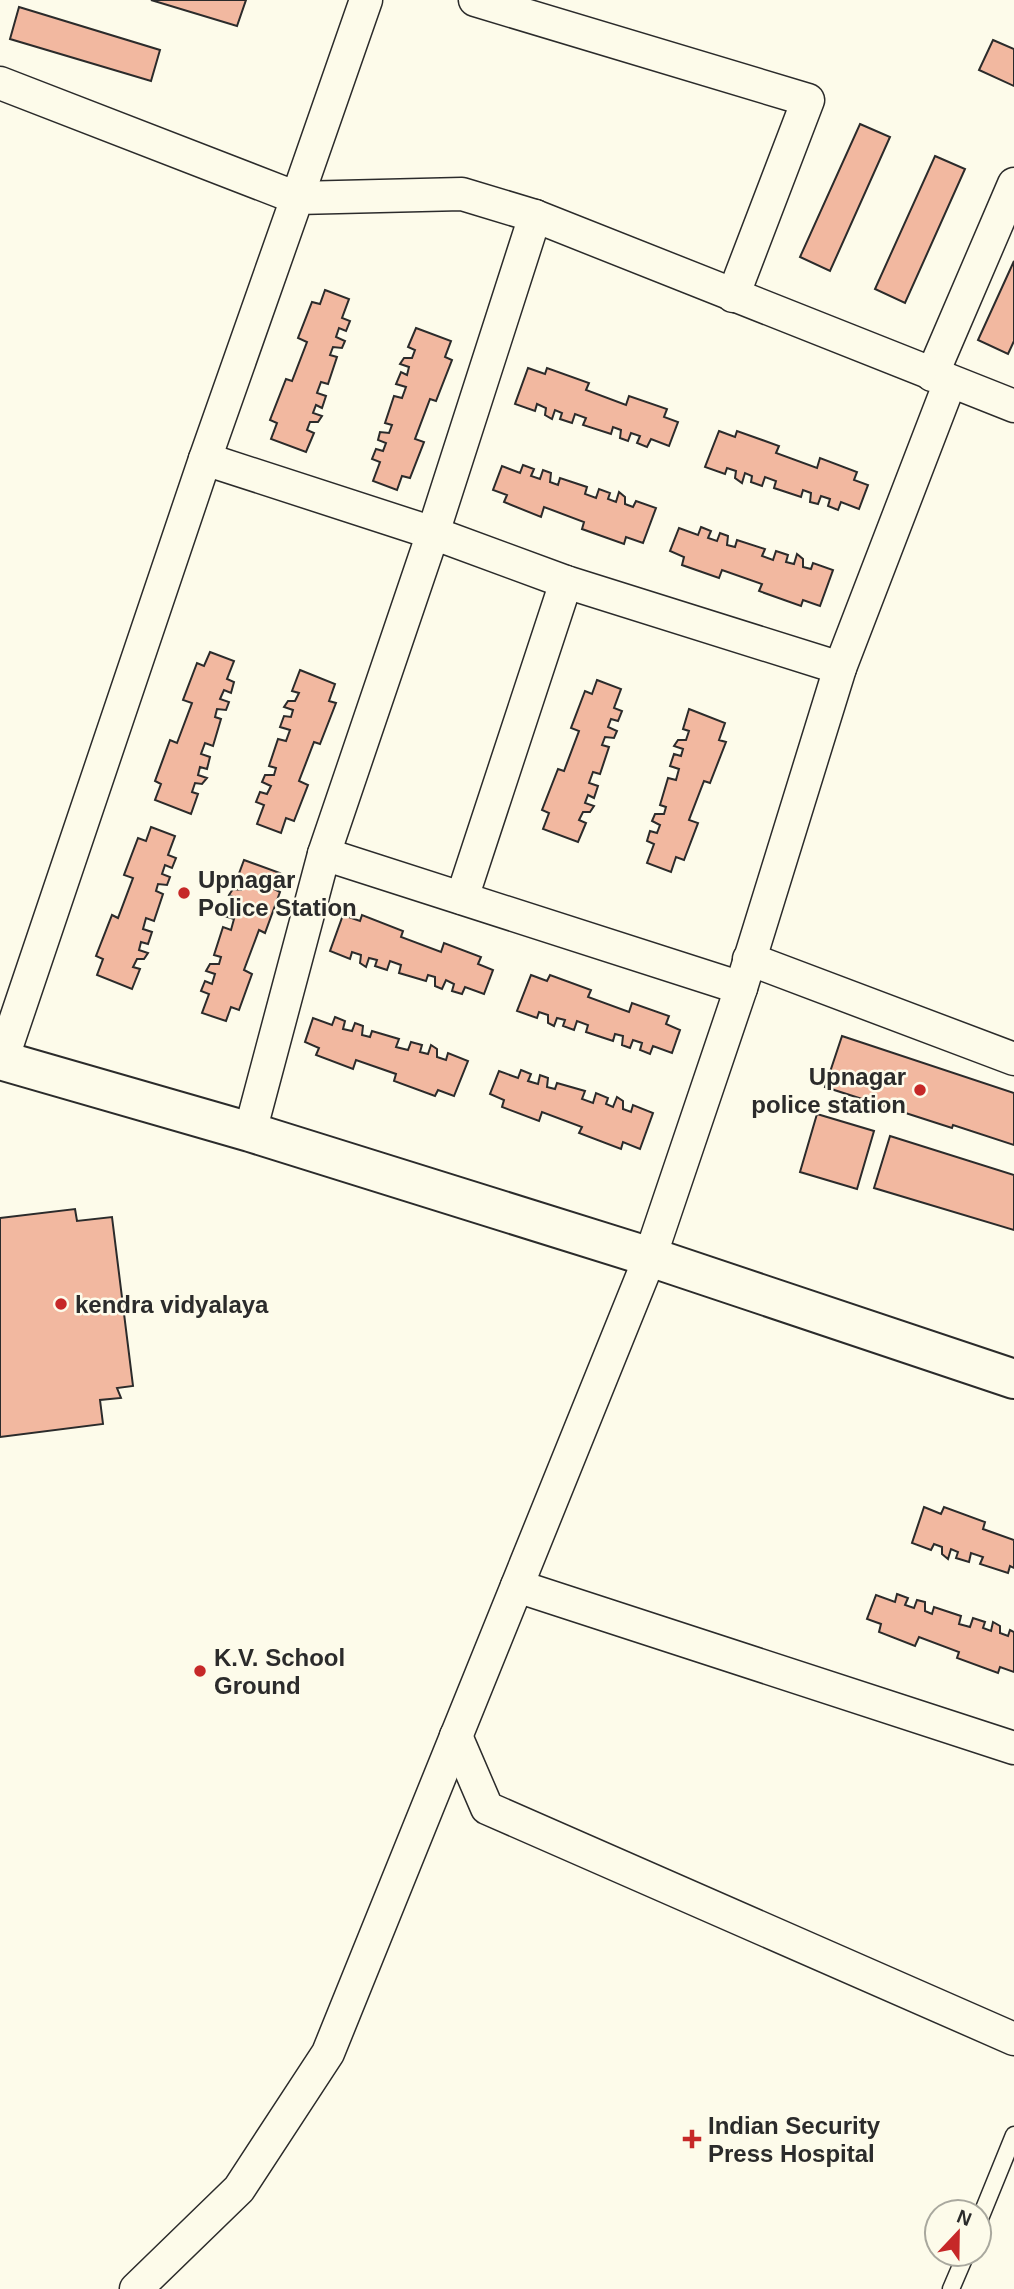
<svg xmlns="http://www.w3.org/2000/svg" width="1014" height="2289" font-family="Arial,sans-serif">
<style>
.building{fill:#f2b8a0;stroke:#2b2b2b;stroke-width:2}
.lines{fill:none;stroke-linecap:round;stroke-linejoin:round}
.lane-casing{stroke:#2b2b2b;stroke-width:19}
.street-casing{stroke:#2b2b2b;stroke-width:35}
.secondary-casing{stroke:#2b2b2b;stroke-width:42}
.lane{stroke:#fdfbea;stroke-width:16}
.street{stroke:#fdfbea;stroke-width:32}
.secondary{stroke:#fdfbea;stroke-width:38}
.poi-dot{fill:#c62828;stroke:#fdfbea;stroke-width:2.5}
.labels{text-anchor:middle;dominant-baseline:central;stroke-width:5;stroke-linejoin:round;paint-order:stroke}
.poi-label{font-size:24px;font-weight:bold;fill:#2b2b2b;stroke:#fdfbea;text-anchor:start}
</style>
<rect width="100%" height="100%" fill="#fdfbea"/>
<g class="building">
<path d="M151,0H246L237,26Z"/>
<path d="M19,7L160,50L151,81L10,39Z"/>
<path d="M993,40L1014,49V86L979,70Z"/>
<path d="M860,124L890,137L830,271L800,257Z"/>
<path d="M935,156L965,169L905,303L875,289Z"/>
<path d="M1014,261V341L1008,354L978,340Z"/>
<path d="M325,290L349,299L342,318L350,321L346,331L339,328L336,337L345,341L342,348L333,347L330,355L337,357L328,384L321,382L317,393L326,396L322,408L316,405L313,413L322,416L318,422H310L307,430L314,433L306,452L271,439L277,423L270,420L286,379L292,381L307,342L298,338L312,302L320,304Z"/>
<path d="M416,328L451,341L445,357L452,360L436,401L430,399L415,439L424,442L410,478L402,476L397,490L373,481L380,462L372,459L376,449L383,451L386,443L378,440L380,432L389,433L392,425L385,423L394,396L402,398L406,387L396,384L401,372L407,375L409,367L400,364L404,358H412L415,350L408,347Z"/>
<path d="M528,368L545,374L547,368L589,383L586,390L626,405L629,396L667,409L664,417L678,422L669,446L651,439L647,447L637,443L640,436L631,433L628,441L620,438L621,430L613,427L611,434L583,425L586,418L575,414L572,423L560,419L562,413L555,410L552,419L545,415L546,408L537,404L535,411L515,404Z"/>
<path d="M719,431L735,437L737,431L779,446L776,453L817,468L820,458L857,472L854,480L868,485L859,509L841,502L838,510L828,506L830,499L821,496L818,504L810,502L811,493L803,490L801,497L774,488L776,481L765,477L762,486L751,482L752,476L745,473L742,483L735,478L736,471L727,468L725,474L705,467Z"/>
<path d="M523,465L534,469L531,476L540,479L543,470L551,473L550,482L558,485L560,478L587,487L585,494L596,498L599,489L610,493L608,499L616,502L619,492L625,497V504L633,507L636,501L656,508L643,543L626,537L624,544L582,529L584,522L544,507L541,517L504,502L507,495L493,490L502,466L520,473Z"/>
<path d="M701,527L711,531L708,538L717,541L720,533L728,536L727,545L735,547L737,540L765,549L762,556L773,560L776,551L788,555L786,562L794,564L797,554L803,559V567L811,569L813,563L833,570L820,606L803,600L801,606L759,591L762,584L722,570L719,578L682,565L684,557L670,551L679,528L698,535Z"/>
<path d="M210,652L234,661L227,679L234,682L231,693L224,690L220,699L229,702L226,710L217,709L215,717L221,719L213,746L205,743L201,754L210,757L207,769L200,767L198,775L207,778L202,784L195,783L192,792L198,794L191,814L155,800L161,784L155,781L170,740L177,743L192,703L183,700L197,663L204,666Z"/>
<path d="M300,670L335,684L329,701L336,703L320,744L314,742L299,781L308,785L294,821L286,818L281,833L257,824L264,805L256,802L260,792L267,794L271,786L262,782L265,775H274L276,768L269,766L278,739L286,741L290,730L280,727L284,716L291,717L293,710L284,707L288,701H295L299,693L292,691Z"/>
<path d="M597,680L621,689L614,708L622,711L618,721L611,719L608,727L617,731L614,738L605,737L602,745L609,747L600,774L593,772L589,783L598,786L594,798L588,795L585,803L594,806L590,812H583L579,820L586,823L578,842L543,829L549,813L542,810L558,769L564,771L579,731L571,728L585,691L592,694Z"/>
<path d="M689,709L725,723L719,740L726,742L710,783L704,781L689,820L698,823L684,860L676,857L671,872L647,863L654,844L647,841L650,831L657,833L660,825L652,821L655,814H664L666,807L660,805L668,778L676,780L679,769L670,766L674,754L681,756L683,749L674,746L678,740H686L689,731L683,729Z"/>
<path d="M151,827L175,836L168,855L176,858L172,868L165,865L162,874L170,877L167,885L158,884L156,891L163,894L154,921L146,918L143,929L152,932L148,944L141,942L139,950L148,953L144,959H137L133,967L140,969L132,989L97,975L103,959L96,956L112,915L118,918L133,878L124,875L138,838L146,841Z"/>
<path d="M244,860L280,873L274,889L280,892L265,933L259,930L244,970L252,974L239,1010L231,1007L226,1021L202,1013L209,994L201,991L205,981L212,984L215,974L206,971L210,964H219L221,957L214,955L223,927L231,930L234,919L225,916L229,904L236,906L238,899L229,895L233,889L241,890L243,881L237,879Z"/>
<path d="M343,915L360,921L362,915L403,931L401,937L441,952L444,943L481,957L478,964L493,970L484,994L465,987L462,994L452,991L454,984L446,980L442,989L435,986V977L428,975L426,981L399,973L401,965L390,961L387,970L375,966L377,960L369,958L366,967L360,963L361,955L352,952L350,959L330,951Z"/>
<path d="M531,975L547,981L550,975L591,990L588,997L629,1012L632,1003L669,1016L666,1024L680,1030L672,1053L653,1046L650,1054L640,1050L642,1043L633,1040L630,1048L622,1045L623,1036L615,1034L613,1041L586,1032L588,1025L577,1021L574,1030L563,1026L565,1020L557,1018L554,1026L548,1023V1015L539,1012L537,1018L517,1011Z"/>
<path d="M335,1017L345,1021L343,1029L352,1031L355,1023L363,1026L362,1035L370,1037L372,1031L399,1039L396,1047L408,1050L411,1042L422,1045L420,1052L428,1054L431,1045L437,1049V1057L446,1060L448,1053L468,1061L454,1096L438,1090L435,1096L394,1081L396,1074L356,1060L353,1069L316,1055L319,1048L305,1042L313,1018L332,1025Z"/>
<path d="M842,1036L1014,1093V1145L953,1125L952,1128L825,1087Z"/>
<path d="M521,1070L531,1074L528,1081L538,1084L540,1075L548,1078L547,1087L555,1089L557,1083L585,1091L582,1099L593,1103L596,1093L608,1098L606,1104L613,1107L617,1097L623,1101V1109L631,1112L633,1105L653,1113L640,1149L623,1142L621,1149L579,1133L582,1127L542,1112L539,1121L502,1107L504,1100L490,1094L499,1071L518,1078Z"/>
<path d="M817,1114L874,1131L857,1189L800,1172Z"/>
<path d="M890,1136L1014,1175V1230L874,1188Z"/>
<path d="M75,1209L77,1221L112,1217L133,1386L117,1388L121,1398L100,1400L103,1424L0,1437V1218Z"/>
<path d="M924,1507L941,1514L944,1507L985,1522L983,1529L1014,1540V1568L1010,1566L1008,1573L980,1564L983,1557L971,1553L969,1562L956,1558L958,1552L951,1549L948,1559L942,1554V1547L934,1544L931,1550L912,1543Z"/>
<path d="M897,1594L908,1598L905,1605L914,1608L917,1600L925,1602V1611L932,1614L934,1607L961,1616L959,1624L970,1627L973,1618L985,1622L983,1628L991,1631L993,1622L1000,1626V1633L1008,1636L1010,1630L1014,1632V1672L1000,1667L998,1673L957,1658L959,1652L919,1637L915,1646L879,1632L881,1624L867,1619L876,1595L895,1602Z"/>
</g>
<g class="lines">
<defs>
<g id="lane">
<path d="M979,2221L1014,2135"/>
<path d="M951,2289L966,2254"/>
</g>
<g id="street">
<path d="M475,0L808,100L733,296"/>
<path d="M0,83L297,198L366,0"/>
<path d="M932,375L1014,184"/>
<path d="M205,459L433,533L566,582L840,668"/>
<path d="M324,854L741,988"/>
<path d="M462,898L566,582"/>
<path d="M749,959L1014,1059"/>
<path d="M2,1060L205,459L297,198L462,194L535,216L1014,406"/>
<path d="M250,1132L324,854L433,533L535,216"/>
<path d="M517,1586L1014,1748"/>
<path d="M456,1736L487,1808L1014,2039"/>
<path d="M136,2289L239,2189L328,2053L650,1257L741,988L840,668L950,382"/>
</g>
<path id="secondary" d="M0,1060L250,1132L650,1257L1014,1379"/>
</defs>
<use href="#lane" class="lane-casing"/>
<use href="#street" class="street-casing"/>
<use href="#secondary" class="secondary-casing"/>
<use href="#lane" class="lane"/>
<use href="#street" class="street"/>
<use href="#secondary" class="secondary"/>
</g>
<g class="poi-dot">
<circle cx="184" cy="893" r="7"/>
<circle cx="920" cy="1090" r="7"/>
<circle cx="61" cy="1304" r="7"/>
<circle cx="200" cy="1671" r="7"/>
<path d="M688.5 2128.5h7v7h7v7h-7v7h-7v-7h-7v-7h7z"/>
</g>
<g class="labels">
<g class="poi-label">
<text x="198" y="879">Upnagar<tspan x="198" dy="28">Police Station</tspan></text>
<text x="906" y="1076" text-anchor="end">Upnagar<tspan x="906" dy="28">police station</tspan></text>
<text x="75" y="1304">kendra vidyalaya</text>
<text x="214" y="1657">K.V. School<tspan x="214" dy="28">Ground</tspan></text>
<text x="708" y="2125">Indian Security<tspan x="708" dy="28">Press Hospital</tspan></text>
</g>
</g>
<g transform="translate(958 2233) rotate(22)"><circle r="33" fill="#fdfbea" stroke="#a9a89e" stroke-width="2"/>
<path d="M0-5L12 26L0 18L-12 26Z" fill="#c62828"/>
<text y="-10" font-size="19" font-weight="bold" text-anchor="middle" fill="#2b2b2b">N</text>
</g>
</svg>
